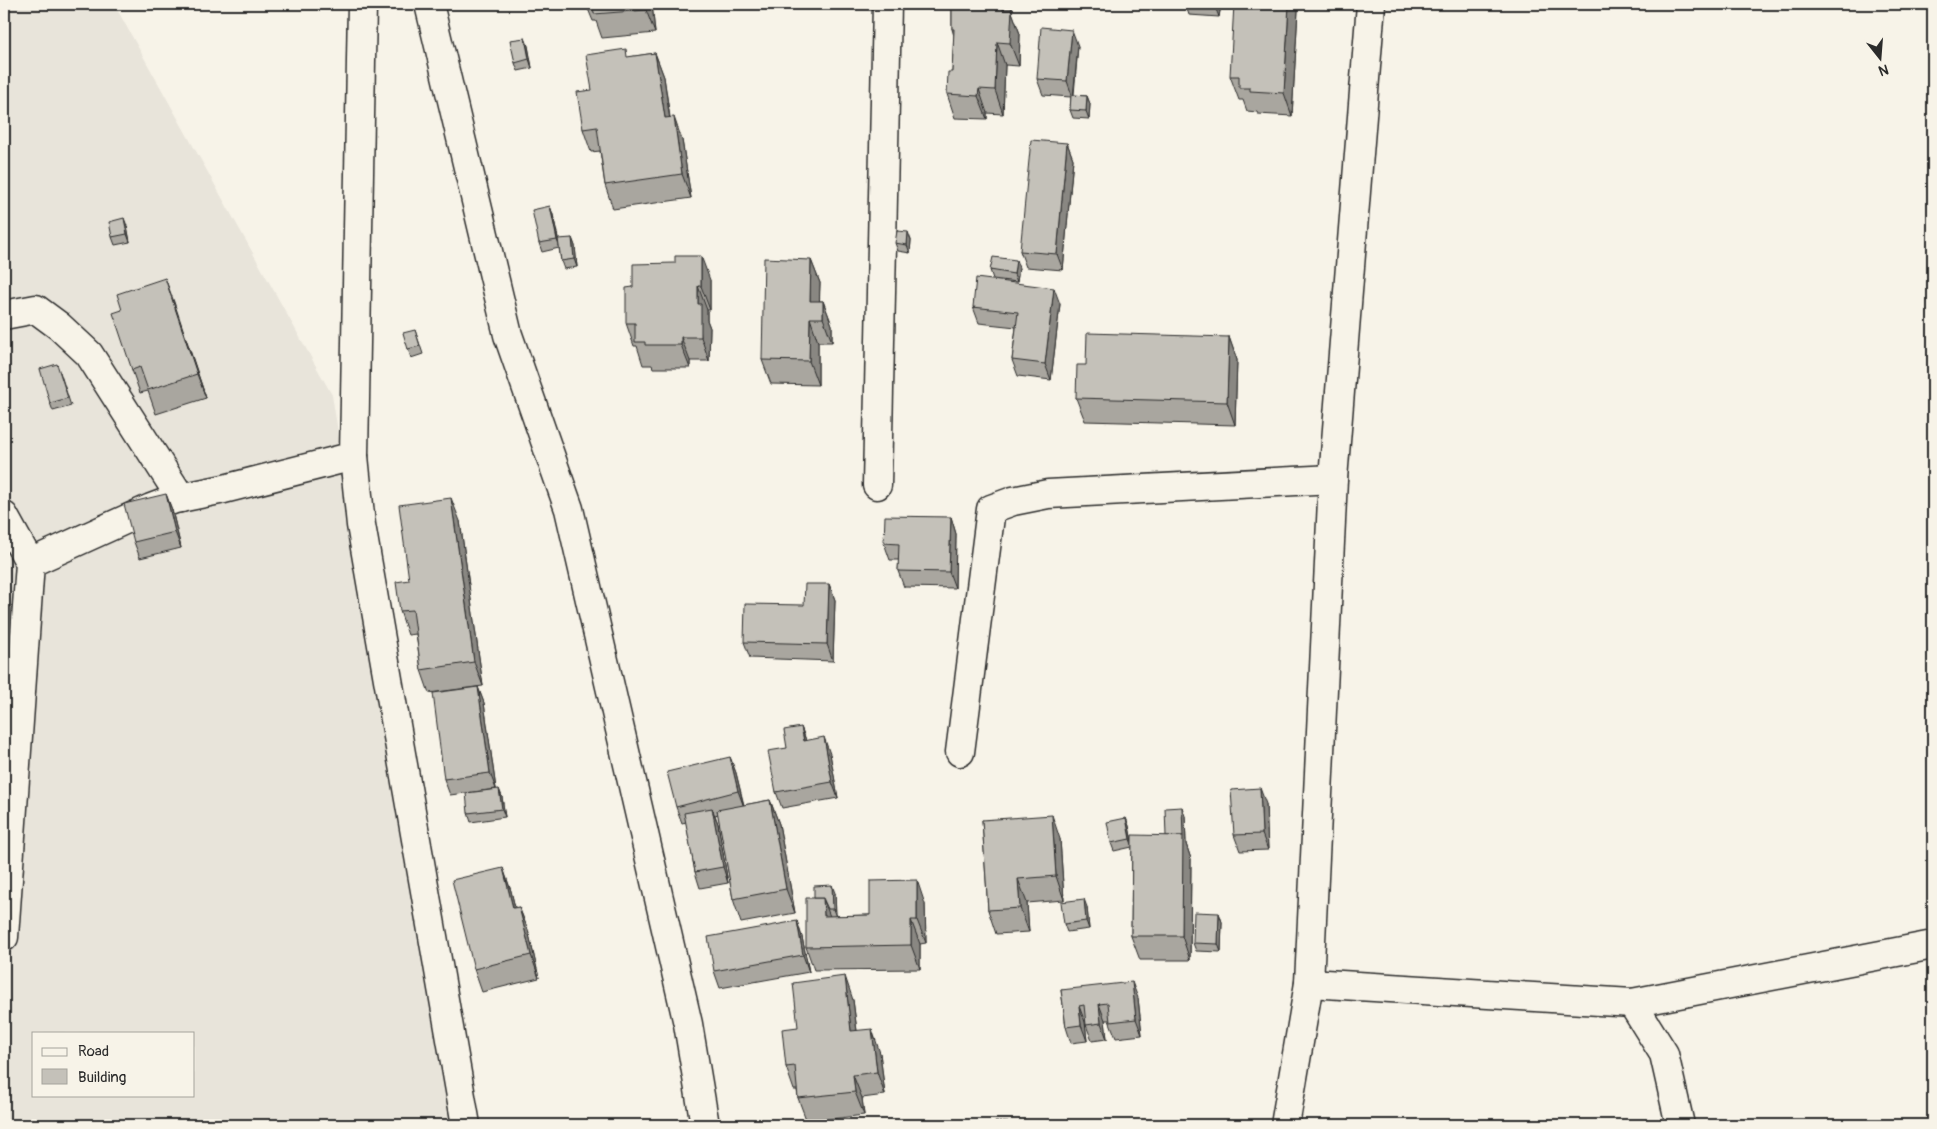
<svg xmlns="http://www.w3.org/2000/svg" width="1937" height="1129" font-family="Pangolin,sans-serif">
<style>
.built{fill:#e8e4da;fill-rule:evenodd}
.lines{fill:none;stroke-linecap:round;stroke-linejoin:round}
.minor-casing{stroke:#2b2b2b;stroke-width:31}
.minor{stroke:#f7f3e8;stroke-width:28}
.wall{fill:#a9a69f;stroke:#2b2b2b}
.shaded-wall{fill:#898782;stroke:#2b2b2b}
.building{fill:#c4c1b9;stroke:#2b2b2b}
</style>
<rect width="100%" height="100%" fill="#f7f3e8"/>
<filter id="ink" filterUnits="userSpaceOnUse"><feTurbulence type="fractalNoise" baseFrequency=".02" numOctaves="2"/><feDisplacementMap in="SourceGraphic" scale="10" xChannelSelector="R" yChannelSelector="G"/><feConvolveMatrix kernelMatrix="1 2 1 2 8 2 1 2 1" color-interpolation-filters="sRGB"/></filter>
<g filter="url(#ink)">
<path class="built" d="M4,4H114L332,395L452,1125H4ZM34,1033H194V1095H34Z"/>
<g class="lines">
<defs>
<g id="minor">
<path d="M362,4L354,456L361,525L466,1125"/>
<path d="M429,4L508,335L569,509L688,1024L705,1125"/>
<path d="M4,315L36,309L59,326L89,354L181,498"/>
<path d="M877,485L887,4"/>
<path d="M4,516L30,563"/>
<path d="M960,752L991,509L1013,501L1048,494L1333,479"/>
<path d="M4,937L30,563L151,508L175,499L224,489L354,456"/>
<path d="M1309,983L1632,1003L1933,945"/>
<path d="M1632,1003L1664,1054L1680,1125"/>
<path d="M1285,1125L1309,983L1333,479L1371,4"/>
</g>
</defs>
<use href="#minor" class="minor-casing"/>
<use href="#minor" class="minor"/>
</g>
<g class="wall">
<path d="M586,4H652L655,33L602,38L596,21H593Z"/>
<path d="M952,4H1011L1012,8V12L1020,34L1019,66L1005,65L1003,114L987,113V119L955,118L947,94L952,72L954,36L952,29Z"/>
<path d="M1221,4L1219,17L1189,15L1186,6Z"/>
<path d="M1298,10L1292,116L1258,114L1257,112L1247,111L1243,100H1239L1230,76Z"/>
<path d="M525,38L528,46L532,68L518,71L515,63Z"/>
<path d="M1078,46L1074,95L1087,96L1090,104L1089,119L1073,118L1070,110L1071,97L1043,95L1037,79Z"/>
<path d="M655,53L664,77L670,117L682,140L691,198L613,209L605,185L600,151L591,152L583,129L592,90L629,57Z"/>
<path d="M1067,143L1073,159L1063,270L1026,267L1020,251Z"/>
<path d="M550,206L553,215L559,242L572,238L575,246L577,267L564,269L561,261L559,248L542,252L539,243Z"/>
<path d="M127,226L130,242L115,245L112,237Z"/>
<path d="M911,240L910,253L898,251L895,243Z"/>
<path d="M811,260L820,283L819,301H823L832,325V342H818V385L771,384L762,360Z"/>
<path d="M1019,268L1017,282L993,279L990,270Z"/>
<path d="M165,278L206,398L156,414L148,391L140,393L132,370Z"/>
<path d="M710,280V310H707V320L710,328L709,361H690V368H653L652,365H643L637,346H634L626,323Z"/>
<path d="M1060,304L1051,380L1018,376L1012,360L1016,327L979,323L973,307Z"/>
<path d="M415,330L423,354L411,358L408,349Z"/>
<path d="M1229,337L1237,360L1235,425L1085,421L1076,398L1086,365Z"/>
<path d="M60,372L71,406L53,411L50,403Z"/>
<path d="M166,494L172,510L181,548L140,558L134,542Z"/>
<path d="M951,517L956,534L955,588L904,587L898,571L899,560H890L884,543Z"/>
<path d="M460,521L483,686L429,693L421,670L416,634L408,635L400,611L409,580Z"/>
<path d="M829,584L835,600L833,661L750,658L744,642L804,605Z"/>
<path d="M478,687L484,703L496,789L450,795L444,779Z"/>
<path d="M801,727L806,740L830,754L838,798L782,808L776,792L787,748Z"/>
<path d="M730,757L736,773L744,805L770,800L779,824L795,913L741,923L733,899L718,814L715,815L718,824L728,883L700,888L695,872L686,822L682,823L676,807Z"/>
<path d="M499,789L502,797L505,817L471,822L468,813Z"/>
<path d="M1266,804L1268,850L1240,851L1234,835Z"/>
<path d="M1185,816L1186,844L1191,859L1190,960H1140L1131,936L1132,847L1114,851L1111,843L1126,818L1129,826L1132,843L1166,836Z"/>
<path d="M982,820L1060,839L1064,900L1027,903L1029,932L996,934L988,910Z"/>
<path d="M503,868L511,891L515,908L519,907L528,930L539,978L482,992L474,969Z"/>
<path d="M835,893L836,916L870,915L925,904L926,943L920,944V969L814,970L806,947Z"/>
<path d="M1087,907L1089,929L1067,932L1064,924Z"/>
<path d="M1219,913L1222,922L1221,952L1196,951L1193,943Z"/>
<path d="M797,921L802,937L809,972L720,988L714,971Z"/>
<path d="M1061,990L1138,998L1142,1035L1116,1038L1109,1020H1105L1107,1039L1092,1041L1086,1025V1022H1085L1087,1041L1071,1043L1066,1027Z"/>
<path d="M853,1000L857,1031L880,1053L885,1095L862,1098L864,1115L807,1122L798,1098L797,1090H794L786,1067L798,1027Z"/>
</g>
<g class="shaded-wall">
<path d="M646,4H652L655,33L646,10Z"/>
<path d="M1003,4H1011L1012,8V12L1020,34L1019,66L1010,43L1003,10Z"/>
<path d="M1217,4H1221L1219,17L1216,9Z"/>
<path d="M1289,4H1296L1298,10L1292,116L1284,93Z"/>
<path d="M1072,30L1078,46L1073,98L1067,81Z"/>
<path d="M525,38L528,46L532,68L529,59Z"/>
<path d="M997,42L1005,65L1003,114L995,90Z"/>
<path d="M655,53L664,77L673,142L665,118Z"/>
<path d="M979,89L987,113V119L978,96Z"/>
<path d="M1087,96L1090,104L1089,119L1086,111Z"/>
<path d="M674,117L682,140L691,198L682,174Z"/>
<path d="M1067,143L1073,159L1063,270L1057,254Z"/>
<path d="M550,206L553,215L560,248L557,240Z"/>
<path d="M124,218L127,226L130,242L127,234Z"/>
<path d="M908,232L911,240L910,253L907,245Z"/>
<path d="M572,238L575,246L577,267L574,259Z"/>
<path d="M701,256L710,280V310L701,286Z"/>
<path d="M811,260L820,283L819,318L810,301Z"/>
<path d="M1016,260L1019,268L1017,282L1014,274Z"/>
<path d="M165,278L174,302L206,398L197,374Z"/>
<path d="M698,286L707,310V320L710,328L709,361L701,337L698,304Z"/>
<path d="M1054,288L1060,304L1051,380L1045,364Z"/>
<path d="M823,301L832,325V342L823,318Z"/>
<path d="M810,318L818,342V385L809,361Z"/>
<path d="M681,337L690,361V368L681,345Z"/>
<path d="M1229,337L1237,360L1235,425L1227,402Z"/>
<path d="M166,494L172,510L181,548L175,532Z"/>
<path d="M451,498L460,521L483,686L474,662Z"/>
<path d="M951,517L956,534L955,588L949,572Z"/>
<path d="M829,584L835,600L833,661L827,644Z"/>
<path d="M478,687L484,703L496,789L490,773Z"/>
<path d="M801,727L807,743L804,741Z"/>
<path d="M824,737L830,754L838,798L832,782Z"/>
<path d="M730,757L736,773L744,807L738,791Z"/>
<path d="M1260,788L1266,804L1268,850L1262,834Z"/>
<path d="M499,789L502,797L505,817L502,809Z"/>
<path d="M770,800L779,824L795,913L786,889Z"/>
<path d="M1182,807L1185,816L1186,844L1191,859L1190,960L1182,936Z"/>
<path d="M712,808L718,824L728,883L723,867Z"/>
<path d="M1052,815L1060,839L1064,900L1056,876Z"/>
<path d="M1126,818L1129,826L1133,847L1130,839Z"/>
<path d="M503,868L511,891L521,932L513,908Z"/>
<path d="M1018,879L1027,903L1029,932L1020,908Z"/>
<path d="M917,880L925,904L926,943L917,920Z"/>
<path d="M832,885L835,893L836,917L833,909Z"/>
<path d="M823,898L832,922L824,916Z"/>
<path d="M1084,899L1087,907L1089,929L1086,921Z"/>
<path d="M519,907L528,930L539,978L531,955Z"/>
<path d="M1219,913L1222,922L1221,952L1218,944Z"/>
<path d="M911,920L920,944V969L911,945Z"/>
<path d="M797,921L802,937L809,972L803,955Z"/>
<path d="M845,976L853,1000L860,1055L851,1031Z"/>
<path d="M1132,982L1138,998L1142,1035L1136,1019Z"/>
<path d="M1099,1004L1105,1020L1107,1039L1101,1023Z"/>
<path d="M1079,1006L1085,1022L1087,1041L1081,1025Z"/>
<path d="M872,1029L880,1053L885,1095L877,1072Z"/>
<path d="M853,1075L862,1098L864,1115L855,1092Z"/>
</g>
<g class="building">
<path d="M593,4H646V10L594,14Z"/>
<path d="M952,4H1003V10H1012L1010,43L997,42L995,90L979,89L978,96L947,94L948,72H952L954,29H952Z"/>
<path d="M1186,4H1217L1216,9L1186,6Z"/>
<path d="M1234,4H1289L1284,93L1250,91V88H1239V76H1230Z"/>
<path d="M1041,27L1072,30L1067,81L1037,79Z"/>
<path d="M525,38L529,59L515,63L510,40Z"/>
<path d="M626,49L627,57L655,53L665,118L674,117L682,174L605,185L597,127L583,129L577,92L592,90L586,55Z"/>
<path d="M1071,95L1087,96L1086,111L1070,110Z"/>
<path d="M1031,140L1067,143L1057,254L1020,251Z"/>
<path d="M550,206L557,240L539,243L532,210Z"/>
<path d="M124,218L127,234L112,237L109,222Z"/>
<path d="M897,231L908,232L907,245L895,243Z"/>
<path d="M572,238L574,259L561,261L558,239Z"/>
<path d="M675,256H701V286H698V304H701V337H681V345H645V342H635V323H626V288L633,287V264L675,263Z"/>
<path d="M993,257L1016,260L1014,274L990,270Z"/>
<path d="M764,258L811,260L810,301H823V318H810L809,361L762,360Z"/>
<path d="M165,278L197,374L148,390L140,367L132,370L113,313L122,310L117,294Z"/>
<path d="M976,278L1054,288L1045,364L1012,360L1018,312L973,307Z"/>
<path d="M415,330L420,346L408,349L403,333Z"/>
<path d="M1087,333L1229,337L1227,402L1076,398L1077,365H1086Z"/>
<path d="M57,364L68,398L50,403L40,369Z"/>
<path d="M166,494L175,532L134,542L124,504Z"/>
<path d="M451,498L474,662L421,670L413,610L400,611L396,582L409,580L399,505Z"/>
<path d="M885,516L951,517L949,572L898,571L899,544L884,543Z"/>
<path d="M805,584H829L827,644L744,642L745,604L804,605Z"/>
<path d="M478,687L490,773L444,779L433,693Z"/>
<path d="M801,727L804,741L824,737L832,782L776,792L768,751L787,748L784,730Z"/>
<path d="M730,757L738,791L676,807L667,772Z"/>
<path d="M1260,788L1262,834L1234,835L1231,790Z"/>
<path d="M499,789L502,809L468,813L466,793Z"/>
<path d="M770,800L786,889L733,899L717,810Z"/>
<path d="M1182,807L1183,836H1166L1165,808Z"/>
<path d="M712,808L723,867L695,872L684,813Z"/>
<path d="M1052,815L1056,876L1018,879L1020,908L988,910L982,820Z"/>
<path d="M1126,818L1130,839L1111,843L1107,822Z"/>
<path d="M1132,835L1183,836L1182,936H1131Z"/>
<path d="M503,868L513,908L519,907L531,955L474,969L452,880Z"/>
<path d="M917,880V920H911V945L806,947V898H823L824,916L870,915V881Z"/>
<path d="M832,885L833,909H828L823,898H814V886Z"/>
<path d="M1084,899L1086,921L1064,924L1061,902Z"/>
<path d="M1194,912L1219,913L1218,944L1193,943Z"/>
<path d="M797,921L803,955L714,971L708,937Z"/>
<path d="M845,976L851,1031L872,1029L877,1072L853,1075L855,1092L798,1098L795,1066L786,1067L782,1029L798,1027L793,983Z"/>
<path d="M1132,982L1136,1019L1110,1022L1108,1003L1099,1004L1101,1023L1086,1025L1084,1005L1079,1006L1081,1025L1066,1027L1061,990Z"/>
<path d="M995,1122L1088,1124V1125H995Z"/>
</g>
</g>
<rect width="1937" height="1129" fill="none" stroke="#f7f3e8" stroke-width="20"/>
<rect x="10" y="10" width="1917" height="1109" fill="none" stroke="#2b2b2b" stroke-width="2" filter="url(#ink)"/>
<rect x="32" y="1032" width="162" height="65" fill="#f7f3e8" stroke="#a5a39c"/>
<rect x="42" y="1048" width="25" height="8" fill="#f7f3e8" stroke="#a5a39c"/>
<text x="78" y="1056" font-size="15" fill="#2b2b2b">Road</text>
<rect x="42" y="1069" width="25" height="15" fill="#c4c1b9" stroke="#a5a39c"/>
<text x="78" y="1082" font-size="15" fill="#2b2b2b">Building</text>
<g transform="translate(1880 58) rotate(163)" stroke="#f7f3e8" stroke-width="4" paint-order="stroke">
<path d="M0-4L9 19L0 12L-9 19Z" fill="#2b2b2b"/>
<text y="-8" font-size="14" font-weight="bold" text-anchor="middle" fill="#2b2b2b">N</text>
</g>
</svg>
